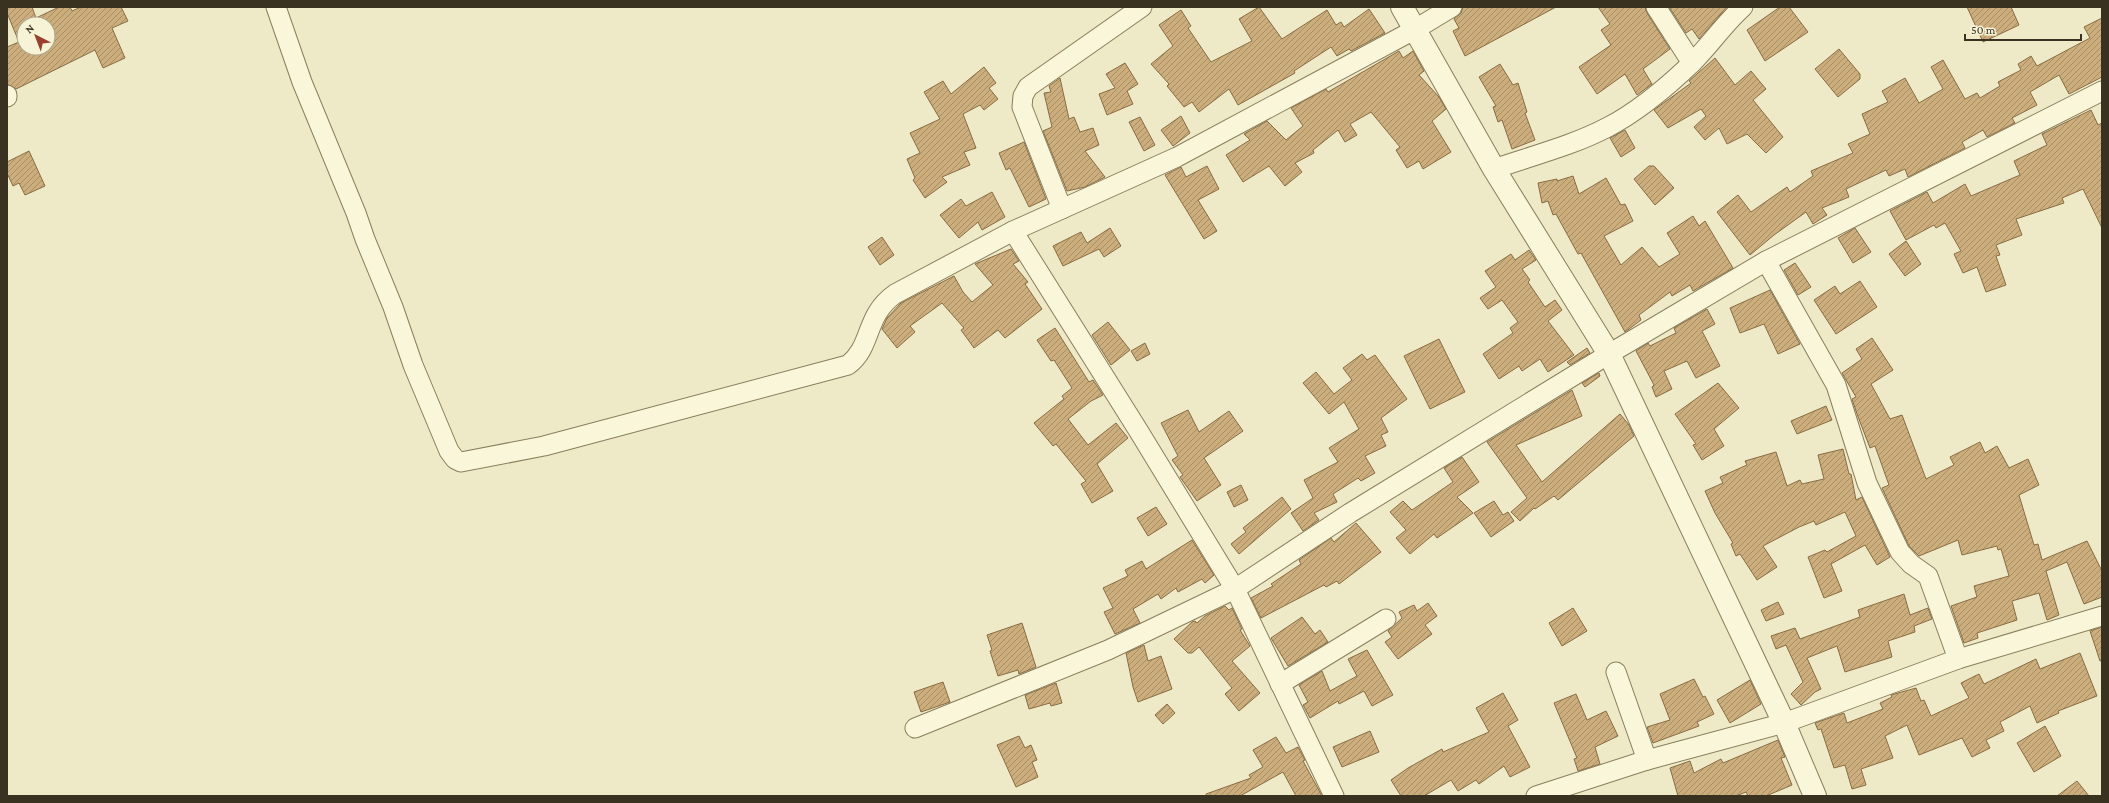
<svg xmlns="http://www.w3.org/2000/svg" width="2109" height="803" font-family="'Crimson Pro',serif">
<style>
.building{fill:url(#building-hatch);stroke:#896c42;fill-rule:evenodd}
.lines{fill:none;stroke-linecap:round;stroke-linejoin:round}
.minor-casing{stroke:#8a7e5c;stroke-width:21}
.tertiary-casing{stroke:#8a7e5c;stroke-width:24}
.minor{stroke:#f9f6da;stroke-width:19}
.tertiary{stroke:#f9f6da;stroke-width:22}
</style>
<defs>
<pattern id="building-hatch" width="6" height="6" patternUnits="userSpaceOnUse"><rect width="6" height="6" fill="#ccae7d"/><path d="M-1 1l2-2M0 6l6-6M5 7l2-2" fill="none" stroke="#a78e66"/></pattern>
</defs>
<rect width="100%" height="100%" fill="#eeeac7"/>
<g class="building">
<path d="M7,7H32L36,18L59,7H70L72,11L81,7H121L128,21L112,28L125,58L103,68L95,50L16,89L7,84V47L19,42L7,13ZM24,24H48V48H24Z"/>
<path d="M1259,7L1282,39L1327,10L1336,25L1341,22L1344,27L1369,9L1385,33L1351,51L1349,49L1337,56L1331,47L1294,71L1295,73L1238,105L1229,89L1199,112L1192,102L1184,107L1167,86L1169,84L1151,64L1173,46L1159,25L1181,10L1191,26L1188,28L1211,62L1252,41L1239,19Z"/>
<path d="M1463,7H1556L1465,56L1453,31L1459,28L1454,19L1461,13Z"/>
<path d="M1598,7H1645L1647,13L1670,49L1643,69L1652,84L1637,95L1625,74L1597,94L1579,67L1611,45L1601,30L1610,24Z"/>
<path d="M1669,7H1727L1699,39L1692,29L1686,33Z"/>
<path d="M1780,7H1789L1808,32L1765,61L1747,30Z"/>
<path d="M1967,7H2011L2019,25L1983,42Z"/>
<path d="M2102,18V77L2069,94L2059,75L2030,92L2037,105L2012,118L2015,123L1987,137L1983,130L1962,142L1965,148L1908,177L1905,169L1889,176L1886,170L1846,189L1849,197L1822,208L1827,215L1813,224L1806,212L1774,235L1750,255L1717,212L1738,195L1751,212L1787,187L1790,192L1813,176L1811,171L1853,153L1848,144L1870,134L1862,114L1888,102L1882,91L1905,78L1919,103L1943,89L1931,67L1943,60L1965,99L1977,93L1980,98L2000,86L1998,82L2021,70L2018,64L2031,56L2037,66L2090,38L2084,27Z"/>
<path d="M1839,49L1860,74V79L1838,97L1815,69Z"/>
<path d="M1399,51L1403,58L1413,51L1424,71L1419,75L1439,97L1446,109L1432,121L1451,152L1423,169L1419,161L1407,168L1396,150L1400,147L1371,112L1350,124L1357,135L1345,142L1338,130L1313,150L1314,153L1295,163L1302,172L1285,186L1269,166L1243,182L1226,155L1250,140L1244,134L1267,121L1286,140L1303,126L1291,108L1326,89L1328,92Z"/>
<path d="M1715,58L1735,85L1751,71L1766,89L1753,100L1783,137L1766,153L1747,134L1727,144L1719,128L1705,140L1694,127L1706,116L1701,109L1668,128L1654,110L1691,83L1689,81Z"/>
<path d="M1125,63L1138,84L1127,91L1133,104L1107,115L1099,94L1115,88L1106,74Z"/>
<path d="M1500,64L1513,85L1518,83L1527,112L1525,113L1535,140L1512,149L1502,120L1498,122L1493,107L1496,106L1479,77Z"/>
<path d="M984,67L996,83L989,88L998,99L984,110L980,105L963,114L976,148L964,152L970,165L942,177L947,182L925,198L913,180L915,178L907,159L920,153L910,133L940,119L924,92L943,81L951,94Z"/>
<path d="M1060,78L1069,119L1074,117L1080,132L1093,128L1099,145L1085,151L1105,177L1085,187L1067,191L1043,131L1052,127L1044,93L1051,92L1049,86Z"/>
<path d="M2091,110L2098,125L2102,123V228L2083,189L2062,198L2064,203L2016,219L2022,235L1996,245L2000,255L1996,256L2006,285L1986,292L1977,267L1963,273L1954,254L1961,251L1945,223L1936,228L1934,225L1906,240L1890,211L1927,192L1933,203L1965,184L1971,196L2020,175L2014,161L2047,145L2042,134Z"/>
<path d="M1181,116L1190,133L1173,146L1161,130Z"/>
<path d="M1140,117L1155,145L1144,151L1129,122Z"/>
<path d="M1625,130L1635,148L1621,157L1610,138Z"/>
<path d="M1024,142L1046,199L1029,207L1010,168L1006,170L999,153Z"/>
<path d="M29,151L45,186L25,195L19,183L13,186L7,173V162Z"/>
<path d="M1207,166L1219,189L1198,200L1217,231L1204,239L1165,175L1181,167L1186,177Z"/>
<path d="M1649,166H1654L1674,188L1655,205L1634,179Z"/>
<path d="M1573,176L1579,194L1606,178L1621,205L1625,204L1633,221L1604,236L1621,265L1642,247L1659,267L1680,254L1667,233L1693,216L1699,226L1705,221L1733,268L1693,291L1690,285L1672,296L1670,292L1639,315L1641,320L1625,332L1581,253L1578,254L1556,214L1553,215L1548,201L1542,203L1538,183L1557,179V181Z"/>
<path d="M992,192L1005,217L982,230L978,222L959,238L940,215L961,199L966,206Z"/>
<path d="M1110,228L1121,246L1104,257L1099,249L1063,266L1053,246L1081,232L1087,243Z"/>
<path d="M1855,228L1871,252L1853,263L1838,238Z"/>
<path d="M882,237L894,255L880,265L868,247Z"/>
<path d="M1906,241L1921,264L1905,276L1889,254Z"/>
<path d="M1011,249L1019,261L1013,264L1028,282L1025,284L1042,309L1005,338L998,330L974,348L961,330L964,328L942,303L910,326L915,332L897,348L882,329L887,318L901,303L954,276L963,292L972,302L993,285L975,264Z"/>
<path d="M1529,250L1536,260L1522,269L1530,280L1528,282L1545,307L1555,300L1562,310L1548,321L1574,355L1548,372L1540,359L1522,371L1519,366L1499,379L1483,354L1513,333L1510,328L1518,322L1502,300L1488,309L1480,298L1496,287L1485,271L1511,254L1515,260Z"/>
<path d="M1795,263L1811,287L1798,295L1784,270Z"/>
<path d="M1860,281L1877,307L1836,334L1814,300L1835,286L1840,294Z"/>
<path d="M1770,290L1800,344L1778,354L1764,324L1740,333L1730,308Z"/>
<path d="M1707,309L1715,324L1702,331L1720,366L1696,378L1687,361L1664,371L1672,389L1656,397L1652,387L1654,385L1636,351L1648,343L1650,346L1676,333L1674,328Z"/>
<path d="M1108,322L1130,350L1111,365L1092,335Z"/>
<path d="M1055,328L1089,382L1093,380L1103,395L1091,401L1068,419L1088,445L1116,423L1128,438L1097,464L1113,491L1092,503L1081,484L1086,481L1056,444L1053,446L1034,423L1064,399L1062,396L1072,388L1054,360L1051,361L1037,340Z"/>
<path d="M1872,338L1893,370L1871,384L1890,419L1902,415L1926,479L1954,465L1950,457L1980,442L1985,453L1997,446L2009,468L2028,459L2039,485L2019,495L2034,545L2038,544L2042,560L2087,541L2102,571V597L2084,604L2067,562L2046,571L2059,615L2047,620L2039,593L2012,601L2017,620L1977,633L1978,638L1964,643L1951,606L1977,597L1974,586L2009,576L2001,549L1998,550L1997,546L1962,555L1958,540L1919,556L1909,546L1882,488L1889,485L1875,446L1870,448L1857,414L1852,399L1856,397L1842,373L1862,359L1856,349Z"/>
<path d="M1439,339L1465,392L1430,409L1404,356Z"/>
<path d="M1145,343L1150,354L1137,361L1131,351Z"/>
<path d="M1587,348L1590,353L1570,365L1567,362Z"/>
<path d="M1362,354L1367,360L1375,355L1407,399L1381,418L1388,432L1381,435L1386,446L1365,456L1375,473L1361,481L1358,478L1333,494L1337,502L1314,513L1319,520L1303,531L1291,513L1313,498L1304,480L1338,462L1329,448L1359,429L1344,402L1329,414L1303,383L1316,372L1334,394L1352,380L1343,368Z"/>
<path d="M1599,373L1600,376L1585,387L1582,383Z"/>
<path d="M1718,383L1739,408L1714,429L1724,446L1702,460L1693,445L1696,444L1675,414Z"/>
<path d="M1572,390L1582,416L1516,445L1542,482L1620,414L1629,425L1634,436L1558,500L1554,496L1535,509L1534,508L1520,521L1511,512L1527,498L1487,442Z"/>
<path d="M1826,406L1832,420L1797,434L1791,421Z"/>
<path d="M1188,410L1199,432L1229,411L1243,431L1204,458L1221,485L1197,501L1180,477L1183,475L1172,460L1178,456L1161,423Z"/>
<path d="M1843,449L1849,474H1851L1856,500L1862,497L1890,557L1877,565L1865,545L1831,564L1842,591L1824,598L1808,557L1825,550L1827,552L1856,536L1845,512L1816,525L1814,521L1799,527L1763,546L1777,567L1757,580L1740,554L1736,556L1731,544L1733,543L1715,513L1705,491L1723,483L1720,477L1747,465L1745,461L1776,452L1787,486L1800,480L1802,484L1824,479L1818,455Z"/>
<path d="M1462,457L1479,482L1457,497L1473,513L1437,538L1434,534L1410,554L1396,538L1406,530L1390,512L1403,501L1412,510L1453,482L1444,468Z"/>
<path d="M1241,485L1248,500L1234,507L1227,492Z"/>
<path d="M1282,497L1291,509L1239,554L1231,544L1246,532L1243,528Z"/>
<path d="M1494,501L1503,515L1508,512L1514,521L1491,537L1474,513Z"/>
<path d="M1156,507L1167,524L1148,536L1137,518Z"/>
<path d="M1356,523L1381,552L1339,584L1337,581L1326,587L1324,585L1261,618L1251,598L1273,586L1271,584L1301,564L1299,560L1331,538L1334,542Z"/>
<path d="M1192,540L1214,575L1205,583L1202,579L1178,592L1176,588L1161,599L1158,594L1133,609L1140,623L1115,634L1104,612L1113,608L1103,588L1128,576L1125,570L1142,561L1146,569Z"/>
<path d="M1904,594L1910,615L1928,608L1932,619L1914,626L1915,632L1888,641L1892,657L1845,672L1837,646L1807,658L1821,689L1815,692L1801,705L1791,694L1803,682L1786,645L1776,649L1771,636L1795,628L1800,639L1860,617L1858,610Z"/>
<path d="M1778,602L1784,614L1766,621L1761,610Z"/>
<path d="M1428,603L1437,616L1425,625L1432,634L1398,659L1385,642L1392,637L1388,631L1402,618L1399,612L1414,605L1417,611Z"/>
<path d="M1225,606L1229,610L1232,608L1242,629L1240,630L1250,646L1232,661L1260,693L1239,711L1225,694L1232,688L1199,647L1192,653H1188L1174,639L1192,622L1195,621L1197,623L1205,616Z"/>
<path d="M1573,608L1587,631L1562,646L1549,623Z"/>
<path d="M1302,617L1315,634L1320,630L1328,642L1288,666L1271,638Z"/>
<path d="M1022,623L1036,667L1019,674L1018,670L998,676L990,651L992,650L987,635Z"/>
<path d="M2102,627V661H2100L2090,631Z"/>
<path d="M1144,645L1148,661L1161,656L1172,689L1138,702L1133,687L1126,653Z"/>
<path d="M1367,650L1393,695L1372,706L1364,691L1339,704L1338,701L1310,718L1303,705L1308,702L1299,685L1322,671L1330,691L1357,676L1348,659Z"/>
<path d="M2080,653L2097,696L2058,711L2059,713L2037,723L2030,706L2000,722L2004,731L1986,740L1990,748L1972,757L1962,738L1919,755L1907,725L1885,736L1893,758L1861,769L1866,785L1852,789L1845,765L1834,768L1821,729L1818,730L1815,723L1844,713L1847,723L1883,709L1880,703L1892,697L1891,695L1916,688L1921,701L1924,700L1931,716L1969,698L1961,683L1979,674L1984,684L2036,659L2040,669Z"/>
<path d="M1694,679L1703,697L1705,696L1714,714L1697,722L1699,726L1653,743L1647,727L1670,720L1660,694Z"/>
<path d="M1750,680L1761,704L1730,723L1717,700Z"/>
<path d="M943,682L950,702L921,712L914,692Z"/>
<path d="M1056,683L1062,703L1051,706L1050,703L1029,709L1025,695Z"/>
<path d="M1503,693L1518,720L1508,726L1530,767L1510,777L1504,766L1479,784L1476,780L1458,791L1451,780L1424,796H1401L1391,780L1408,768L1442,749L1443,752L1489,732L1476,708Z"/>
<path d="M1576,694L1587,720L1606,711L1618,736L1595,747L1600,764L1578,771L1574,759L1577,758L1554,703Z"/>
<path d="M1167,704L1175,713L1163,724L1155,715Z"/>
<path d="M2045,726L2061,756L2034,772L2017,743Z"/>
<path d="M1370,731L1379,752L1342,767L1333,747Z"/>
<path d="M1019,736L1025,748L1031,745L1037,760L1032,762L1038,777L1016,787L997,745Z"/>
<path d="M1276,737L1286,753L1298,747L1305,760L1303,761L1322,796H1296L1283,772L1240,796H1206V794L1251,778L1249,775L1263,767L1253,750Z"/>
<path d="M1778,740L1785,757L1781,758L1792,785L1766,796H1748L1746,792L1736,796H1678L1670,768L1690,761L1694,773L1721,759L1723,763Z"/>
<path d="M2077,781L2089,796H2057Z"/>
</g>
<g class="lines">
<defs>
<g id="minor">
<path d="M276,7L302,82L356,213L365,239L393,307L413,365L449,451L455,459L461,462L544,446L848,365C873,346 864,316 895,294L1013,231L1177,157L1414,30L1452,7"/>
<path d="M1656,7L1692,63"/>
<path d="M7,95V97"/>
<path d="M1494,169C1531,156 1572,146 1608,127C1637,112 1668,86 1692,63C1710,45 1724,24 1743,7"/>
<path d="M1062,209L1022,107L1023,96L1028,87L1142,7"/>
<path d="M1013,231L1138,430L1235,589L1334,796"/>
<path d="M1766,261L1836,385L1867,483L1900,552L1911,564L1928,576L1958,659"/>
<path d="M1616,672L1647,760"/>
<path d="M1280,684L1386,619"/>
<path d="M915,728L1108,650L1235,589L1350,513L1609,354L1766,261L2102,91"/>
<path d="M1536,796L1647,760L1784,723L1958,659L2102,616"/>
</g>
<path id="tertiary" d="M1402,7L1494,169L1609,354L1784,723L1815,796"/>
</defs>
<use href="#minor" class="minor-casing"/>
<use href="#tertiary" class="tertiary-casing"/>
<use href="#minor" class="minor"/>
<use href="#tertiary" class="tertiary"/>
</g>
<rect width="2109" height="803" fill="none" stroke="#3a3220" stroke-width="16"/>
<g transform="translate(36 36) rotate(318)"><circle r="19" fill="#f6f3d7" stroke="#aba68e"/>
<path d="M0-3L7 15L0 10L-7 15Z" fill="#99412c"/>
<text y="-6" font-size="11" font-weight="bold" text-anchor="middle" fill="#3a3220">N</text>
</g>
<path d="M1965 34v6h116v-6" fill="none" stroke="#3a3220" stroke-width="2"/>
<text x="1971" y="34" font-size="12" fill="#3a3220" stroke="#f6f3d7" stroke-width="3" paint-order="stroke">50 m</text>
</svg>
